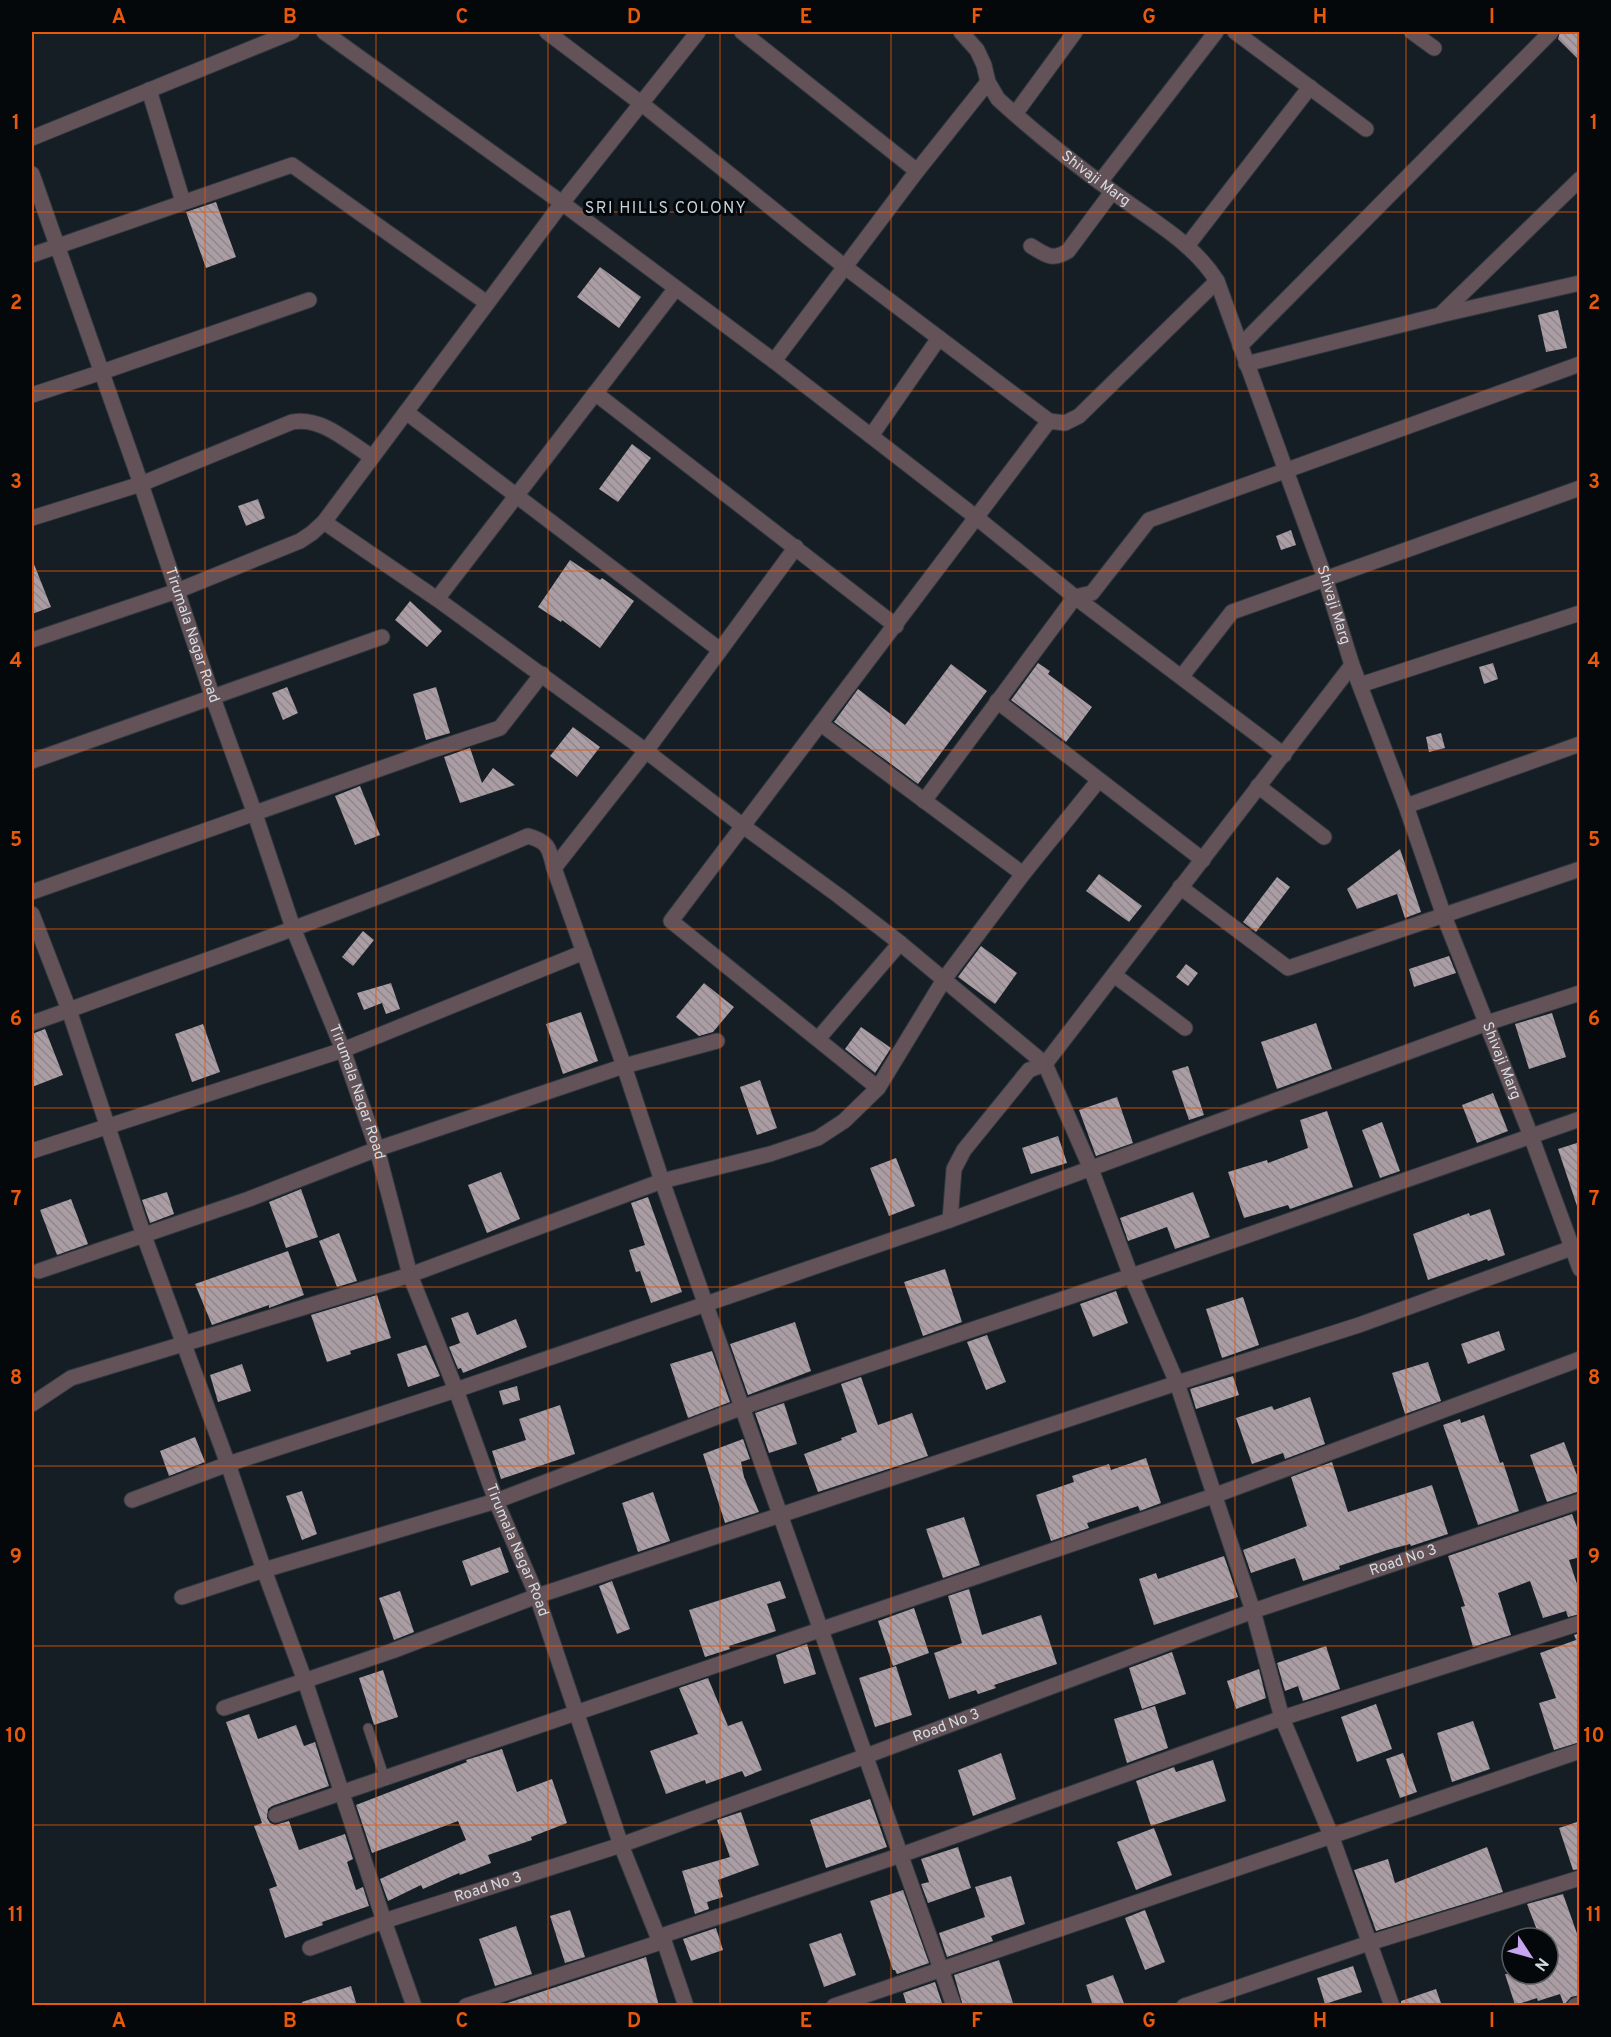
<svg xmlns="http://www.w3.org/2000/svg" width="1611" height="2037" font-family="Overpass,sans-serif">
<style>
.building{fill:url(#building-back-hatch)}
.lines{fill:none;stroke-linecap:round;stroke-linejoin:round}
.service-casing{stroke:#30383f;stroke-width:11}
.minor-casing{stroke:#30383f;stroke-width:17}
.tertiary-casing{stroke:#30383f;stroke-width:17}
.service{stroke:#635359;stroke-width:9}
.minor{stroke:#635359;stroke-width:15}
.tertiary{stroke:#635359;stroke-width:15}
.grid{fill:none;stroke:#e8590c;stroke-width:1.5;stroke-opacity:0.55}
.labels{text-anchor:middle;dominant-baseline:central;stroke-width:6;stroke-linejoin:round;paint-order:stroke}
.street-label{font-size:15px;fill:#d4dbdf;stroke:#05080a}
.neighbourhood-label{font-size:16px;letter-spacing:1.5px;fill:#c7d3dd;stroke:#05080a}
.neatline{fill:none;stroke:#e8590c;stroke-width:2}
.grid-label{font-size:20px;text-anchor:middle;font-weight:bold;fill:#e8590c}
</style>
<defs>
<pattern id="building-back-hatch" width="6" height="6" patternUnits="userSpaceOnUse" patternTransform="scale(1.5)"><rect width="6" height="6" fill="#aa9da4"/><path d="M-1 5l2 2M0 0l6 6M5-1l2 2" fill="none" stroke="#90868c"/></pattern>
</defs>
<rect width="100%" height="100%" fill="#151e25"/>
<g class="building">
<path d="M1560,32H1580V61L1558,39Z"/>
<path d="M216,202L236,257L206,268L186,212Z"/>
<path d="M600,267L641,297L619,328L577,297Z"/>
<path d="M1558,310L1567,348L1546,352L1538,315Z"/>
<path d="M632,444L651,458L618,502L599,489Z"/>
<path d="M258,499L265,518L246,526L238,506Z"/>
<path d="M1291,530L1296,545L1281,550L1276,536Z"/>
<path d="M32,559L51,607L32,614Z"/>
<path d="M570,560L600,580L602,578L634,601L600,648L562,620L561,622L538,607Z"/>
<path d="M410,601L442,631L427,647L395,620Z"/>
<path d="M1038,663L1050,671L1048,674L1092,707L1066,742L1011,700Z"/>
<path d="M1493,663L1498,679L1484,684L1479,667Z"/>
<path d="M951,664L987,691L918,784L834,722L858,689L905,725Z"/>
<path d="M287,687L298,713L283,720L272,693Z"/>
<path d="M436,687L450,733L426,740L413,694Z"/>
<path d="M573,727L600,747L577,777L550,756Z"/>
<path d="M1441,733L1445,748L1429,752L1426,737Z"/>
<path d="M470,748L482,783L493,768L515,785L460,803L444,757Z"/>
<path d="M360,786L380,835L355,845L335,796Z"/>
<path d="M1400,849L1421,912L1405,918L1397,894L1357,909L1347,889Z"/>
<path d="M1099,874L1142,906L1129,922L1086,891Z"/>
<path d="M1277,877L1290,887L1256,932L1243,922Z"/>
<path d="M363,931L374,940L353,966L342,957Z"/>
<path d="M981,946L1017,973L995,1004L958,977Z"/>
<path d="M1449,956L1456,973L1414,987L1409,969Z"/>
<path d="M1186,964L1198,973L1188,986L1176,977Z"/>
<path d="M391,983L400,1009L386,1014L382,1003L364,1010L357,993Z"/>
<path d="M704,983L734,1007L713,1032L699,1036L676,1017Z"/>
<path d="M581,1012L598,1061L563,1074L546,1024Z"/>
<path d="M1552,1013L1566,1057L1529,1069L1515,1024Z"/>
<path d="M1316,1023L1332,1069L1277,1089L1261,1042Z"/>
<path d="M203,1024L220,1072L192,1082L175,1034Z"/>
<path d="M861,1027L891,1048L875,1073L845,1049Z"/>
<path d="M45,1029L63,1075L32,1087V1034Z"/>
<path d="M1188,1066L1204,1115L1189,1120L1172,1071Z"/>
<path d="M760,1080L777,1128L757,1135L740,1087Z"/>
<path d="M1493,1093L1508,1131L1477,1143L1462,1105Z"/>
<path d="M1117,1097L1133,1143L1096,1156L1079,1110Z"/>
<path d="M1327,1111L1353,1187L1290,1209L1288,1205L1244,1218L1228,1172L1267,1160L1268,1163L1308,1148L1300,1120Z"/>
<path d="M1382,1122L1400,1171L1380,1178L1362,1130Z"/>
<path d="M1058,1136L1067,1163L1031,1174L1022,1148Z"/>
<path d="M1580,1142V1205L1577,1206L1558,1149Z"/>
<path d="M896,1158L915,1206L889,1216L870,1168Z"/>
<path d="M501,1172L520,1219L487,1233L468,1185Z"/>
<path d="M301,1189L318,1237L286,1248L269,1202Z"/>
<path d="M167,1192L174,1214L150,1223L142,1200Z"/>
<path d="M1193,1192L1210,1237L1175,1249L1167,1227L1128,1241L1120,1218Z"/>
<path d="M648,1197L682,1292L651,1303L640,1271L636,1272L629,1250L645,1245L631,1203Z"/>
<path d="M71,1199L88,1244L57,1255L40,1210Z"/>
<path d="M1490,1209L1505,1255L1488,1261L1487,1259L1428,1280L1413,1234L1469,1213L1470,1216Z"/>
<path d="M339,1233L357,1281L337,1287L319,1241Z"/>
<path d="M288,1251L304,1295L269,1308V1305L212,1325L195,1284Z"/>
<path d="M945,1269L962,1322L923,1336L904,1282Z"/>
<path d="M1116,1291L1128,1323L1093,1337L1080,1304Z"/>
<path d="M377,1295L391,1338L350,1351L351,1354L327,1362L311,1315Z"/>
<path d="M1243,1297L1259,1345L1222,1358L1206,1309Z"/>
<path d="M468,1312L477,1335L516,1319L527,1347L463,1373L461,1368L458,1369L449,1347L460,1343L451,1318Z"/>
<path d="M795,1322L811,1371L748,1395L730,1344Z"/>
<path d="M1499,1331L1505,1350L1468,1364L1461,1344Z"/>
<path d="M987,1335L1006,1382L986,1390L967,1342Z"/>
<path d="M426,1345L440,1376L408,1387L397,1354Z"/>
<path d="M712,1351L730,1402L688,1418L670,1364Z"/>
<path d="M1428,1362L1441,1401L1405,1414L1392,1373Z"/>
<path d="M242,1364L251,1391L218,1402L210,1375Z"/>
<path d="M1233,1376L1239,1395L1196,1409L1190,1389Z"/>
<path d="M861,1377L878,1425L912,1413L928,1456L818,1492L804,1454L842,1440L841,1438L857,1432L841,1384Z"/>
<path d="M517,1386L520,1400L503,1405L499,1391Z"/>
<path d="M1310,1397L1325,1444L1285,1459L1283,1453L1252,1464L1236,1418L1272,1406L1274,1410Z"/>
<path d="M784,1403L797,1444L769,1453L755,1413Z"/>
<path d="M560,1405L575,1454L501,1479L492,1451L526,1440L519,1419Z"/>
<path d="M1484,1415L1500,1463L1503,1462L1519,1511L1478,1525L1443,1425L1460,1419L1461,1423Z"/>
<path d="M195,1437L205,1462L169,1476L160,1451Z"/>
<path d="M743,1439L750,1459L741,1462L744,1477L759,1512L725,1523L703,1454Z"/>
<path d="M1564,1442L1580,1483V1491L1547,1502L1530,1455Z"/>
<path d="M1146,1458L1161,1503L1140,1511L1138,1506L1087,1523L1089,1528L1051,1541L1036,1495L1074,1482L1072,1476L1109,1464L1111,1470Z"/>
<path d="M1332,1462L1348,1512L1432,1485L1448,1534L1411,1546L1410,1544L1387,1550L1339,1566L1340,1569L1303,1581L1295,1558L1251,1573L1243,1550L1307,1526L1291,1477Z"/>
<path d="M302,1491L317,1534L302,1540L286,1496Z"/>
<path d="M653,1492L670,1541L638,1552L622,1503Z"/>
<path d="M1572,1514L1580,1535V1557L1569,1560L1580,1593V1614L1568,1617L1566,1611L1543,1618L1530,1581L1498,1593L1511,1635L1473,1647L1461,1607L1465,1606L1448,1556Z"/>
<path d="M964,1517L980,1565L943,1578L926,1529Z"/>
<path d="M500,1547L509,1572L471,1586L462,1561Z"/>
<path d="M1224,1556L1238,1597L1154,1625L1139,1579L1156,1573L1158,1579Z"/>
<path d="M612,1581L630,1629L617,1634L599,1586Z"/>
<path d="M780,1581L786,1598L767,1604L776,1631L729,1646L730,1649L705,1657L689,1610Z"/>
<path d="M969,1589L982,1635L1041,1615L1057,1664L994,1685L996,1688L978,1694L976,1690L949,1699L934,1653L962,1643L948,1596Z"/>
<path d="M400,1591L414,1632L394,1640L379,1598Z"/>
<path d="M914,1608L929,1653L893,1666L878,1621Z"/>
<path d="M1580,1633V1742L1554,1750L1539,1703L1556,1698L1540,1653L1576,1640L1574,1635Z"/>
<path d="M807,1644L816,1674L784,1684L776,1655Z"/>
<path d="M1326,1646L1340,1689L1303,1701L1298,1686L1285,1691L1277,1663Z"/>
<path d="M1172,1652L1186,1694L1142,1709L1129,1668Z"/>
<path d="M896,1666L912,1715L875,1727L859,1678Z"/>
<path d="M1259,1669L1266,1698L1236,1709L1227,1681Z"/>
<path d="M383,1670L398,1717L374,1725L359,1678Z"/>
<path d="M708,1678L728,1726L742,1721L762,1770L745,1777L742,1771L706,1784L705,1780L666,1794L650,1751L698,1734L679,1688Z"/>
<path d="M1376,1704L1392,1749L1357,1762L1341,1717Z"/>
<path d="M1155,1706L1168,1748L1127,1763L1114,1719Z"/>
<path d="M249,1714L258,1739L296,1725L304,1746L315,1742L329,1786L272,1806L268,1809L267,1818L270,1823L275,1825L289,1821L299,1850L345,1834L353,1859L347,1862L356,1890L363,1887L369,1906L322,1922L323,1925L285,1938L269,1889L277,1886L254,1826L262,1823L226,1722Z"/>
<path d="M1473,1721L1490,1769L1452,1782L1437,1733Z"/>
<path d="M502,1749L517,1792L552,1779L567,1823L531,1837L532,1840L488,1855L491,1863L460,1875L459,1873L423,1889L421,1885L388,1901L380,1879L466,1840L458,1821L372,1853L356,1805L467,1762L466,1760Z"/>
<path d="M1001,1753L1016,1799L973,1816L958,1770Z"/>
<path d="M1403,1753L1417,1792L1400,1798L1386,1759Z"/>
<path d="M1213,1760L1226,1801L1151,1826L1136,1781L1174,1767L1176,1772Z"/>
<path d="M870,1799L887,1847L826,1868L810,1820Z"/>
<path d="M741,1812L759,1865L718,1880L723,1897L707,1902L709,1909L695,1914L682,1871L730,1857L717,1820Z"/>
<path d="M1580,1821V1869L1573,1870L1559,1828Z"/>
<path d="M1154,1828L1172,1875L1136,1890L1117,1842Z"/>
<path d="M958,1847L971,1888L928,1903L921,1884L929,1882L921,1859Z"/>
<path d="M1487,1847L1503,1892L1376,1931L1354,1870L1388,1859L1395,1883Z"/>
<path d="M1011,1876L1025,1924L991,1936L993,1941L947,1957L939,1933L985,1917L975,1887Z"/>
<path d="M903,1890L929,1963L897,1974L895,1970H893L870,1901Z"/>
<path d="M1563,1894L1580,1942V1995L1571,1997L1564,2005L1560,1994L1538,2001L1537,1998L1515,2005L1505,1974H1548V1938H1540L1527,1904Z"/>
<path d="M570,1910L585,1957L565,1963L550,1916Z"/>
<path d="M1145,1910L1165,1962L1145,1970L1125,1918Z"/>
<path d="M516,1926L532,1974L495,1986L479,1939Z"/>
<path d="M716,1928L723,1950L691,1961L683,1939Z"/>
<path d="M841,1933L856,1975L824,1987L809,1944Z"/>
<path d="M646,1957L659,2006L501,2005L571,1982Z"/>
<path d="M999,1960L1014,2006H963L954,1975Z"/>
<path d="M1353,1966L1362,1992L1325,2004L1317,1978Z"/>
<path d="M1113,1975L1125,2006H1093L1086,1985Z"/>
<path d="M935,1982L943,2006H907L903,1993Z"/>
<path d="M351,1986L357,2006H302V2002Z"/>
<path d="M1436,1989L1442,2006H1401V2001Z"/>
</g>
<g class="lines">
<defs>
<path id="service" d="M368,1728L385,1779"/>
<g id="minor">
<path d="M324,32L562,203L774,361L977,518L1075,597L1284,755"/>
<path d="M547,32L642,104L845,267L1049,421"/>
<path d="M742,32L917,171"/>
<path d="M1235,32L1366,129"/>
<path d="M1412,32L1434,48"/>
<path d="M149,90L183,202"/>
<path d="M1015,114L1075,32"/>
<path d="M32,138L292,32"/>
<path d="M1100,182L1216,32"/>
<path d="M1031,246C1046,255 1052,261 1068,251L1112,192"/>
<path d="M1187,246L1310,87"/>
<path d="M32,255L292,165L487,303"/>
<path d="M1440,315L1580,179"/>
<path d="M1240,346L1551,32"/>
<path d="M774,361L917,171L988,82"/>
<path d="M1246,364L1440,315L1580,283"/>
<path d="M595,393L896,626"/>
<path d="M32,395L102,372L309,300"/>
<path d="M406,412L720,650"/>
<path d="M871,436L939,338"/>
<path d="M32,518L141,484L292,422C321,416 348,442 372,457"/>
<path d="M324,522L437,599L646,751L743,826L839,896L900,943L1045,1064L1091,1169L1131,1276L1177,1383L1253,1611L1282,1718L1331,1835L1392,2006"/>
<path d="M437,599L676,288"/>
<path d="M32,640L177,591L300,541L312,533L324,522L562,203L698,32"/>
<path d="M1182,676L1232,612L1580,488"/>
<path d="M1360,685L1580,613"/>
<path d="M997,701L1203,860"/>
<path d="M821,724L1023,874"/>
<path d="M32,761L382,637"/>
<path d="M1099,780L1023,874L945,978L878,1088L671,921L1049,421L1065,423L1079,416L1217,281"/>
<path d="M1258,786L1324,837"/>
<path d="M924,801L1075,597L1092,593L1149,520L1580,364"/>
<path d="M1406,806L1580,744"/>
<path d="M554,868L624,1066L662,1181L954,2006"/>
<path d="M1180,887L1288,968L1580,869"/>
<path d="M32,892L433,750L500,728L542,674"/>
<path d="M32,914L69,1010C222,954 377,901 528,836C549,842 549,848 554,868L646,751L796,547"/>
<path d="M1114,975L1185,1028"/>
<path d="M32,1023L69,1010L144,1236L228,1464L264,1570L305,1681L384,1921L414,2006"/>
<path d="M818,1039L900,943"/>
<path d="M32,1151L343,1050L584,952"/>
<path d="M950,1220L954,1169L964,1150L1029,1070L1045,1064L1352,665"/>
<path d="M39,1271L249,1199L377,1149L624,1066L717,1041"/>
<path d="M32,1404L71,1378L410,1275L662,1181L770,1154L818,1138L844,1121L878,1088"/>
<path d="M132,1500L228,1464L456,1390L950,1220L1487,1023L1580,993"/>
<path d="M182,1597L264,1570L496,1501L743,1407L1131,1276L1580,1119"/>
<path d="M224,1708L392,1651L537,1596L1177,1383L1359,1325L1580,1245"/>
<path d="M276,1815L1216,1495L1580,1359"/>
<path d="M658,1937L901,1855L1282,1718L1580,1623"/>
<path id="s1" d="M310,1948L384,1921L621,1845L866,1756L1253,1611L1580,1501"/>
<path d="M466,2006L664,1941"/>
<path d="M834,2006L1580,1751"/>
<path d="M1184,2006L1369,1943L1580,1878"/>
<path d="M1575,2006L1580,2004"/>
</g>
<g id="tertiary">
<path id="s2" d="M961,32L977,50L984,65L988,82L998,99C1034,132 1073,163 1113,192C1149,219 1193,242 1217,281L1325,578L1352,665L1406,806L1444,916L1531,1136L1580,1269"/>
<path id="s3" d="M32,174L141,484L213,698L255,814L293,928L343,1050L377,1149L410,1275L456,1390L496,1501L537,1596L621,1845L658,1937L664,1941L686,2006"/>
</g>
</defs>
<use href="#service" class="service-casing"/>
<use href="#minor" class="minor-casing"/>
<use href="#tertiary" class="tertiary-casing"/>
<use href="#service" class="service"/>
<use href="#minor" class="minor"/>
<use href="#tertiary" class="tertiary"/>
</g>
<path class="grid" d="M205,32V2006M376,32V2006M548,32V2006M720,32V2006M891,32V2006M1063,32V2006M1235,32V2006M1406,32V2006M32,212H1580M32,391H1580M32,571H1580M32,750H1580M32,929H1580M32,1108H1580M32,1287H1580M32,1466H1580M32,1646H1580M32,1825H1580"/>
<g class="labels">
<g class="street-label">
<text stroke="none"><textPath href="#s2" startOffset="204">Shivaji Marg</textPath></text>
<text stroke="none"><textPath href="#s2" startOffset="708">Shivaji Marg</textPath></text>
<text stroke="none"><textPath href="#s3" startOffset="488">Tirumala Nagar Road</textPath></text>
<text stroke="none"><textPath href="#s2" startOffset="1194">Shivaji Marg</textPath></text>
<text stroke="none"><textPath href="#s3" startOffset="974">Tirumala Nagar Road</textPath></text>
<text stroke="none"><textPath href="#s3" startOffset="1460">Tirumala Nagar Road</textPath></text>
<text stroke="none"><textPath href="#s1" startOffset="1160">Road No 3</textPath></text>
<text stroke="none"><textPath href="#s1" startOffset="674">Road No 3</textPath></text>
<text stroke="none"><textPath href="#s1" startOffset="188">Road No 3</textPath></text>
</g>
<g class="neighbourhood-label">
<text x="666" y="209">SRI HILLS COLONY</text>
</g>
</g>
<rect width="1611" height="2037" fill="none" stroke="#05080a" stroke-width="66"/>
<g transform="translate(1530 1956) rotate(126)"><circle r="28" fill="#05080a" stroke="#585c5f" stroke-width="1.5"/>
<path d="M0-4.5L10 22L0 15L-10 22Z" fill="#c8a6ef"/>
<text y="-9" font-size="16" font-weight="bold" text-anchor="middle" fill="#d4dbdf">N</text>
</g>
<rect x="33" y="33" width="1545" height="1971" class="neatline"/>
<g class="grid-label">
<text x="119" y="23">A</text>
<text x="290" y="23">B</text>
<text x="462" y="23">C</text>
<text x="634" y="23">D</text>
<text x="806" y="23">E</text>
<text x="977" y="23">F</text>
<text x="1149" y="23">G</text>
<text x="1320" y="23">H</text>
<text x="1492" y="23">I</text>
<text x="16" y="129">1</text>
<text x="1594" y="129">1</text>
<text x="16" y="309">2</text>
<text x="1594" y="309">2</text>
<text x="16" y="488">3</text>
<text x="1594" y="488">3</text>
<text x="16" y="667">4</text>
<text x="1594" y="667">4</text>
<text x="16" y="846">5</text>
<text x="1594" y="846">5</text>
<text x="16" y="1025">6</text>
<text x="1594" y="1025">6</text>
<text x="16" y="1205">7</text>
<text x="1594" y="1205">7</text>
<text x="16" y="1384">8</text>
<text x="1594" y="1384">8</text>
<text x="16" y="1563">9</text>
<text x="1594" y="1563">9</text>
<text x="16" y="1742">10</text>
<text x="1594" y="1742">10</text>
<text x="16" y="1921">11</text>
<text x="1594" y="1921">11</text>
<text x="119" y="2027">A</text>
<text x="290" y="2027">B</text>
<text x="462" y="2027">C</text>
<text x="634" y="2027">D</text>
<text x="806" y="2027">E</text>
<text x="977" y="2027">F</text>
<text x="1149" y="2027">G</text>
<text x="1320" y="2027">H</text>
<text x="1492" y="2027">I</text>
</g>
</svg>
